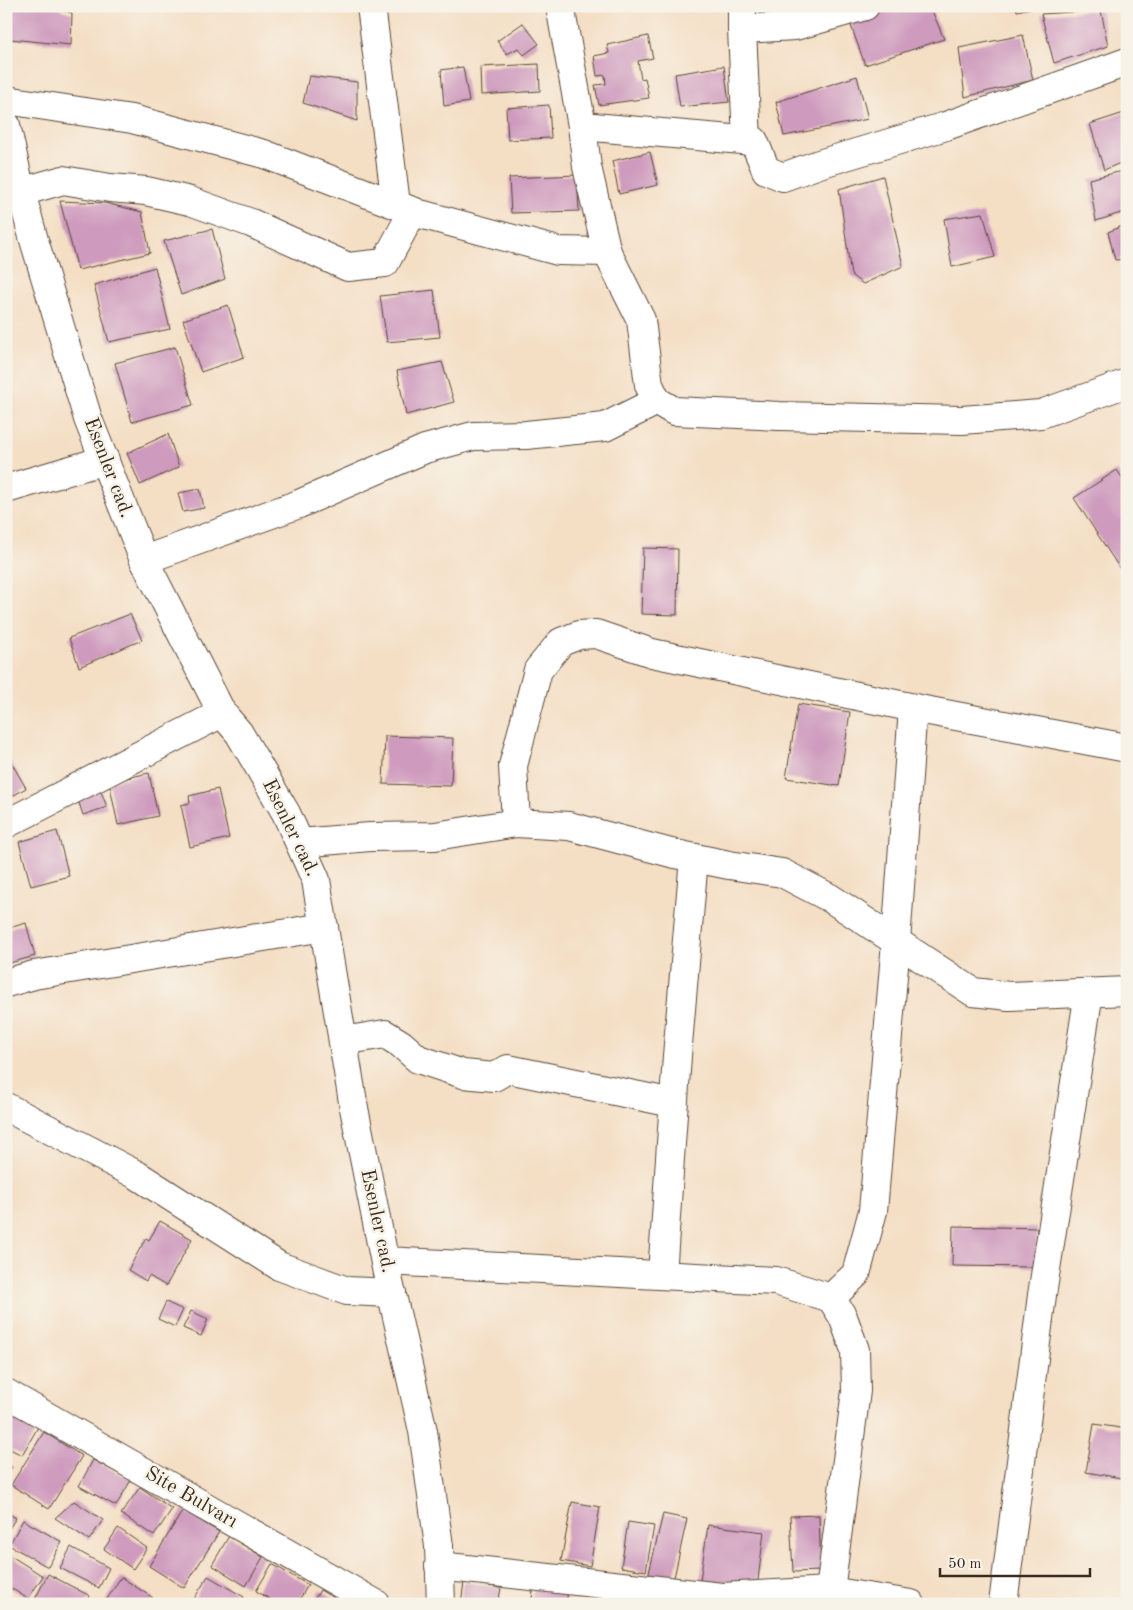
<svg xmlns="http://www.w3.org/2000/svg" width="1133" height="1610" font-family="'Old Standard TT',serif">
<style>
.building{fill:#ce9abd}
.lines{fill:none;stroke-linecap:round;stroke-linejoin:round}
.minor-casing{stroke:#574537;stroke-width:30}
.minor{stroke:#fff;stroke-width:28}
.labels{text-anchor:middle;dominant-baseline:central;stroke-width:5;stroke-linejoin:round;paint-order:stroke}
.street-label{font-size:20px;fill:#3b2a1e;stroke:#f7f3e8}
</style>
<rect width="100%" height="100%" fill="#f7f3e8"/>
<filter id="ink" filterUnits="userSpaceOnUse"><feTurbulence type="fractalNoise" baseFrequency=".02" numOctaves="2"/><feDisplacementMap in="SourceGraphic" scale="10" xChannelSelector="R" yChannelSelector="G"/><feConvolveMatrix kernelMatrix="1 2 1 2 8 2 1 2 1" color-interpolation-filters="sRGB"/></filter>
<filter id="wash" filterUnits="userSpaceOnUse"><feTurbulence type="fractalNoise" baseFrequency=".0096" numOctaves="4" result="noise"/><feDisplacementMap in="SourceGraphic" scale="20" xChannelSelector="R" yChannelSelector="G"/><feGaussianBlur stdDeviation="1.12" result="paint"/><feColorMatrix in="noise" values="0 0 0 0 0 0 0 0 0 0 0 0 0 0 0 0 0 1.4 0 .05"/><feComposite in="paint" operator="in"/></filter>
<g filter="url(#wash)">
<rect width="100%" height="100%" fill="#f4dec4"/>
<g id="blocks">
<g class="building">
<path d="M11,6H50L72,13L71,45L10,39Z"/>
<path d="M390,6H409V7L392,12Z"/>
<path d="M895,6H930L944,39L865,65L849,20Z"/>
<path d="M1016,6H1035V7L1017,11Z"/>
<path d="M1101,10L1108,46L1054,63L1041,14Z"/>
<path d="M523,23L539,44L524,55L518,48L507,54L497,41Z"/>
<path d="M1023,35L1033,80L965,97L959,48Z"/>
<path d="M648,36L653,58L638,61L641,79L645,78L649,98L599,105L595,85L606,84L605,75L597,76L594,56L609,53L607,45Z"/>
<path d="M539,64L540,91L481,95L480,67Z"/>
<path d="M724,66L729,102L680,107L675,74Z"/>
<path d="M463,67L469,102L444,106L441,70Z"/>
<path d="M309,76L357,82V121L303,103Z"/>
<path d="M857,76L868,119L784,136L776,102Z"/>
<path d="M549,105L551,138L508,140L506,108Z"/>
<path d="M1127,112V160L1104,170L1090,124Z"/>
<path d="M650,152L658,185L619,194L612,161Z"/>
<path d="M1127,170V211L1096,221L1089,179Z"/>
<path d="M577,175L579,211L511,213L509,178Z"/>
<path d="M883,176L903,266L863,284L851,275L839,189Z"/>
<path d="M60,201L105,203L142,212L150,253L78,270Z"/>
<path d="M983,213L995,257L952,267L944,219Z"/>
<path d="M1127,224V259L1115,260L1108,232Z"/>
<path d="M212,229L225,279L181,295L164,241Z"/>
<path d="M155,267L170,329L109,342L94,285Z"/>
<path d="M434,290L440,337L387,342L380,296Z"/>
<path d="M228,305L244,357L201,372L183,320Z"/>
<path d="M175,347L193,405L132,422L115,363Z"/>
<path d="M442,362L454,402L406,415L397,371Z"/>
<path d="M168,434L179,467L140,485L127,453Z"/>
<path d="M1117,470L1127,485V569L1122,572L1074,498Z"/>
<path d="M200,489L204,508L183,512L178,493Z"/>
<path d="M643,548L678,549L677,615L641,614Z"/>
<path d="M130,614L142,640L79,667L69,638Z"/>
<path d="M798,704L850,712L839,786L786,778Z"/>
<path d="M385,736L453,738L451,786L383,784Z"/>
<path d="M6,753L26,788L6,800Z"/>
<path d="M149,773L158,816L118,825L109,782Z"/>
<path d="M100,789L107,807L83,815L77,797Z"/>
<path d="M218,789L229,838L190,847L181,805L190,803L189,796Z"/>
<path d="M57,831L69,876L31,886L19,842Z"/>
<path d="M26,923L35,956L6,964V929Z"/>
<path d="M160,1221L192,1239L166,1286L149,1276L146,1281L128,1270L146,1238L149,1240Z"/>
<path d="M953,1226L1037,1228L1036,1267L952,1266Z"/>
<path d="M166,1302L183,1310L175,1327L158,1319Z"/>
<path d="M191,1311L208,1319L201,1336L183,1328Z"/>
<path d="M6,1409L38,1427L22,1455L6,1447Z"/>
<path d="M1094,1424L1127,1429V1479L1086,1472Z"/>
<path d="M44,1432L82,1456L49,1509L11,1485Z"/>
<path d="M93,1460L131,1480L116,1506L79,1486Z"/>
<path d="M6,1464L12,1467L6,1477Z"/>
<path d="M140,1487L172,1509L154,1536L121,1514Z"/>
<path d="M74,1501L103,1520L89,1540L55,1518Z"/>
<path d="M572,1502L600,1507L590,1566L561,1561Z"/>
<path d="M183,1510L219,1532L184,1588L149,1566Z"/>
<path d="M6,1512L16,1518L6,1533Z"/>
<path d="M663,1514L687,1519L673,1582L648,1577Z"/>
<path d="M819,1515L821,1571L793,1572L790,1516Z"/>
<path d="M23,1520L62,1542L48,1567L9,1545Z"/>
<path d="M628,1522L654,1526L646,1571L621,1567Z"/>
<path d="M708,1525L764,1532L757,1588L700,1581Z"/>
<path d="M118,1528L147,1548L133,1569L104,1549Z"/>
<path d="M229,1536L263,1557L246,1586L212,1565Z"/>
<path d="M71,1547L109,1568L99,1588L60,1568Z"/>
<path d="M6,1553L43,1576L28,1599L6,1585Z"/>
<path d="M272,1564L308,1585L297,1604H278L256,1591Z"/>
<path d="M48,1574L90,1596L86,1604H45L35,1599Z"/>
<path d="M208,1576L244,1597L240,1604H202L194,1599Z"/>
<path d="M121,1577L153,1598L150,1604H104Z"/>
<path d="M464,1582L501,1588L498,1604H461Z"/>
<path d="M534,1585L568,1591L566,1604H531Z"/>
<path d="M320,1590L344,1604H312Z"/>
</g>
</g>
</g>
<g filter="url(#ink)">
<use href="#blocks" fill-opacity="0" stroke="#574537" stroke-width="1"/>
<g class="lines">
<defs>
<g id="minor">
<path d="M371,6L396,204"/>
<path d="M560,6L582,126L587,167L607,252L641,320L649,385L657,401L674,411L780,416L962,420L1041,414L1127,383"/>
<path d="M742,6V29L795,26L865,6"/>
<path d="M742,29L747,141"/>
<path d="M6,100L132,119L264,154L420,214L558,251L607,252"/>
<path d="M6,125L21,192L34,240L88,419L144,560L222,713L239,733L286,813L316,880L354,1108L387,1273L423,1431L439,1546L441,1604"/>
<path d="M582,126L754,141L766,170L783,177L819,164L946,126L1127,62"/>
<path d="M21,192L63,180L110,188L146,191L190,201L251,223L348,267L385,263L413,211"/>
<path d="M6,489L105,460"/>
<path d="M144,560L299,504L425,449L473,436L526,435L605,427L657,401"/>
<path d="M516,823L513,766L538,670L561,642L579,635L596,634L652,653L924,710L1127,748"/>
<path d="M6,824L222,713"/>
<path d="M300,843L370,837L435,836L516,823L569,826L671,853L729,865L782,873L830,898L973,992L1009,996L1127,991"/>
<path d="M6,983L34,975L324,927"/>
<path d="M343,1041L385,1034L401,1044L418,1059L463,1074L494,1077L508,1069L673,1103"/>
<path d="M6,1107L137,1175L279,1266L347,1291L392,1293"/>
<path d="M385,1261L776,1281L831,1298L843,1317L855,1350L856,1391L830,1591"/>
<path d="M662,1275L677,1056L694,858"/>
<path d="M831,1298L856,1274L873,1211L896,942L913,708"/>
<path d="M6,1393L376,1604"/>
<path d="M439,1566L722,1597L830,1591L911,1604"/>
<path d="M1003,1604L1042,1295L1089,992"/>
</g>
</defs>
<use href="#minor" class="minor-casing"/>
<use href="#minor" class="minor"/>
</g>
</g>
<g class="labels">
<g class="street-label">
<text transform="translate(108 468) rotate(69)">Esenler cad.</text>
<text transform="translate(290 828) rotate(64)">Esenler cad.</text>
<text transform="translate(377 1221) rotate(78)">Esenler cad.</text>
<text transform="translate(191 1498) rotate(30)">Site Bulvarı</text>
</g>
</g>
<rect width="1133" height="1610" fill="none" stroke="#f7f3e8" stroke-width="25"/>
<path d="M940 1568v8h150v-8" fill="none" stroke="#3b2a1e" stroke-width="2.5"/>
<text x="948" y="1568" font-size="15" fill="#3b2a1e" stroke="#f7f3e8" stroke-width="4" paint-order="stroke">50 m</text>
</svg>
